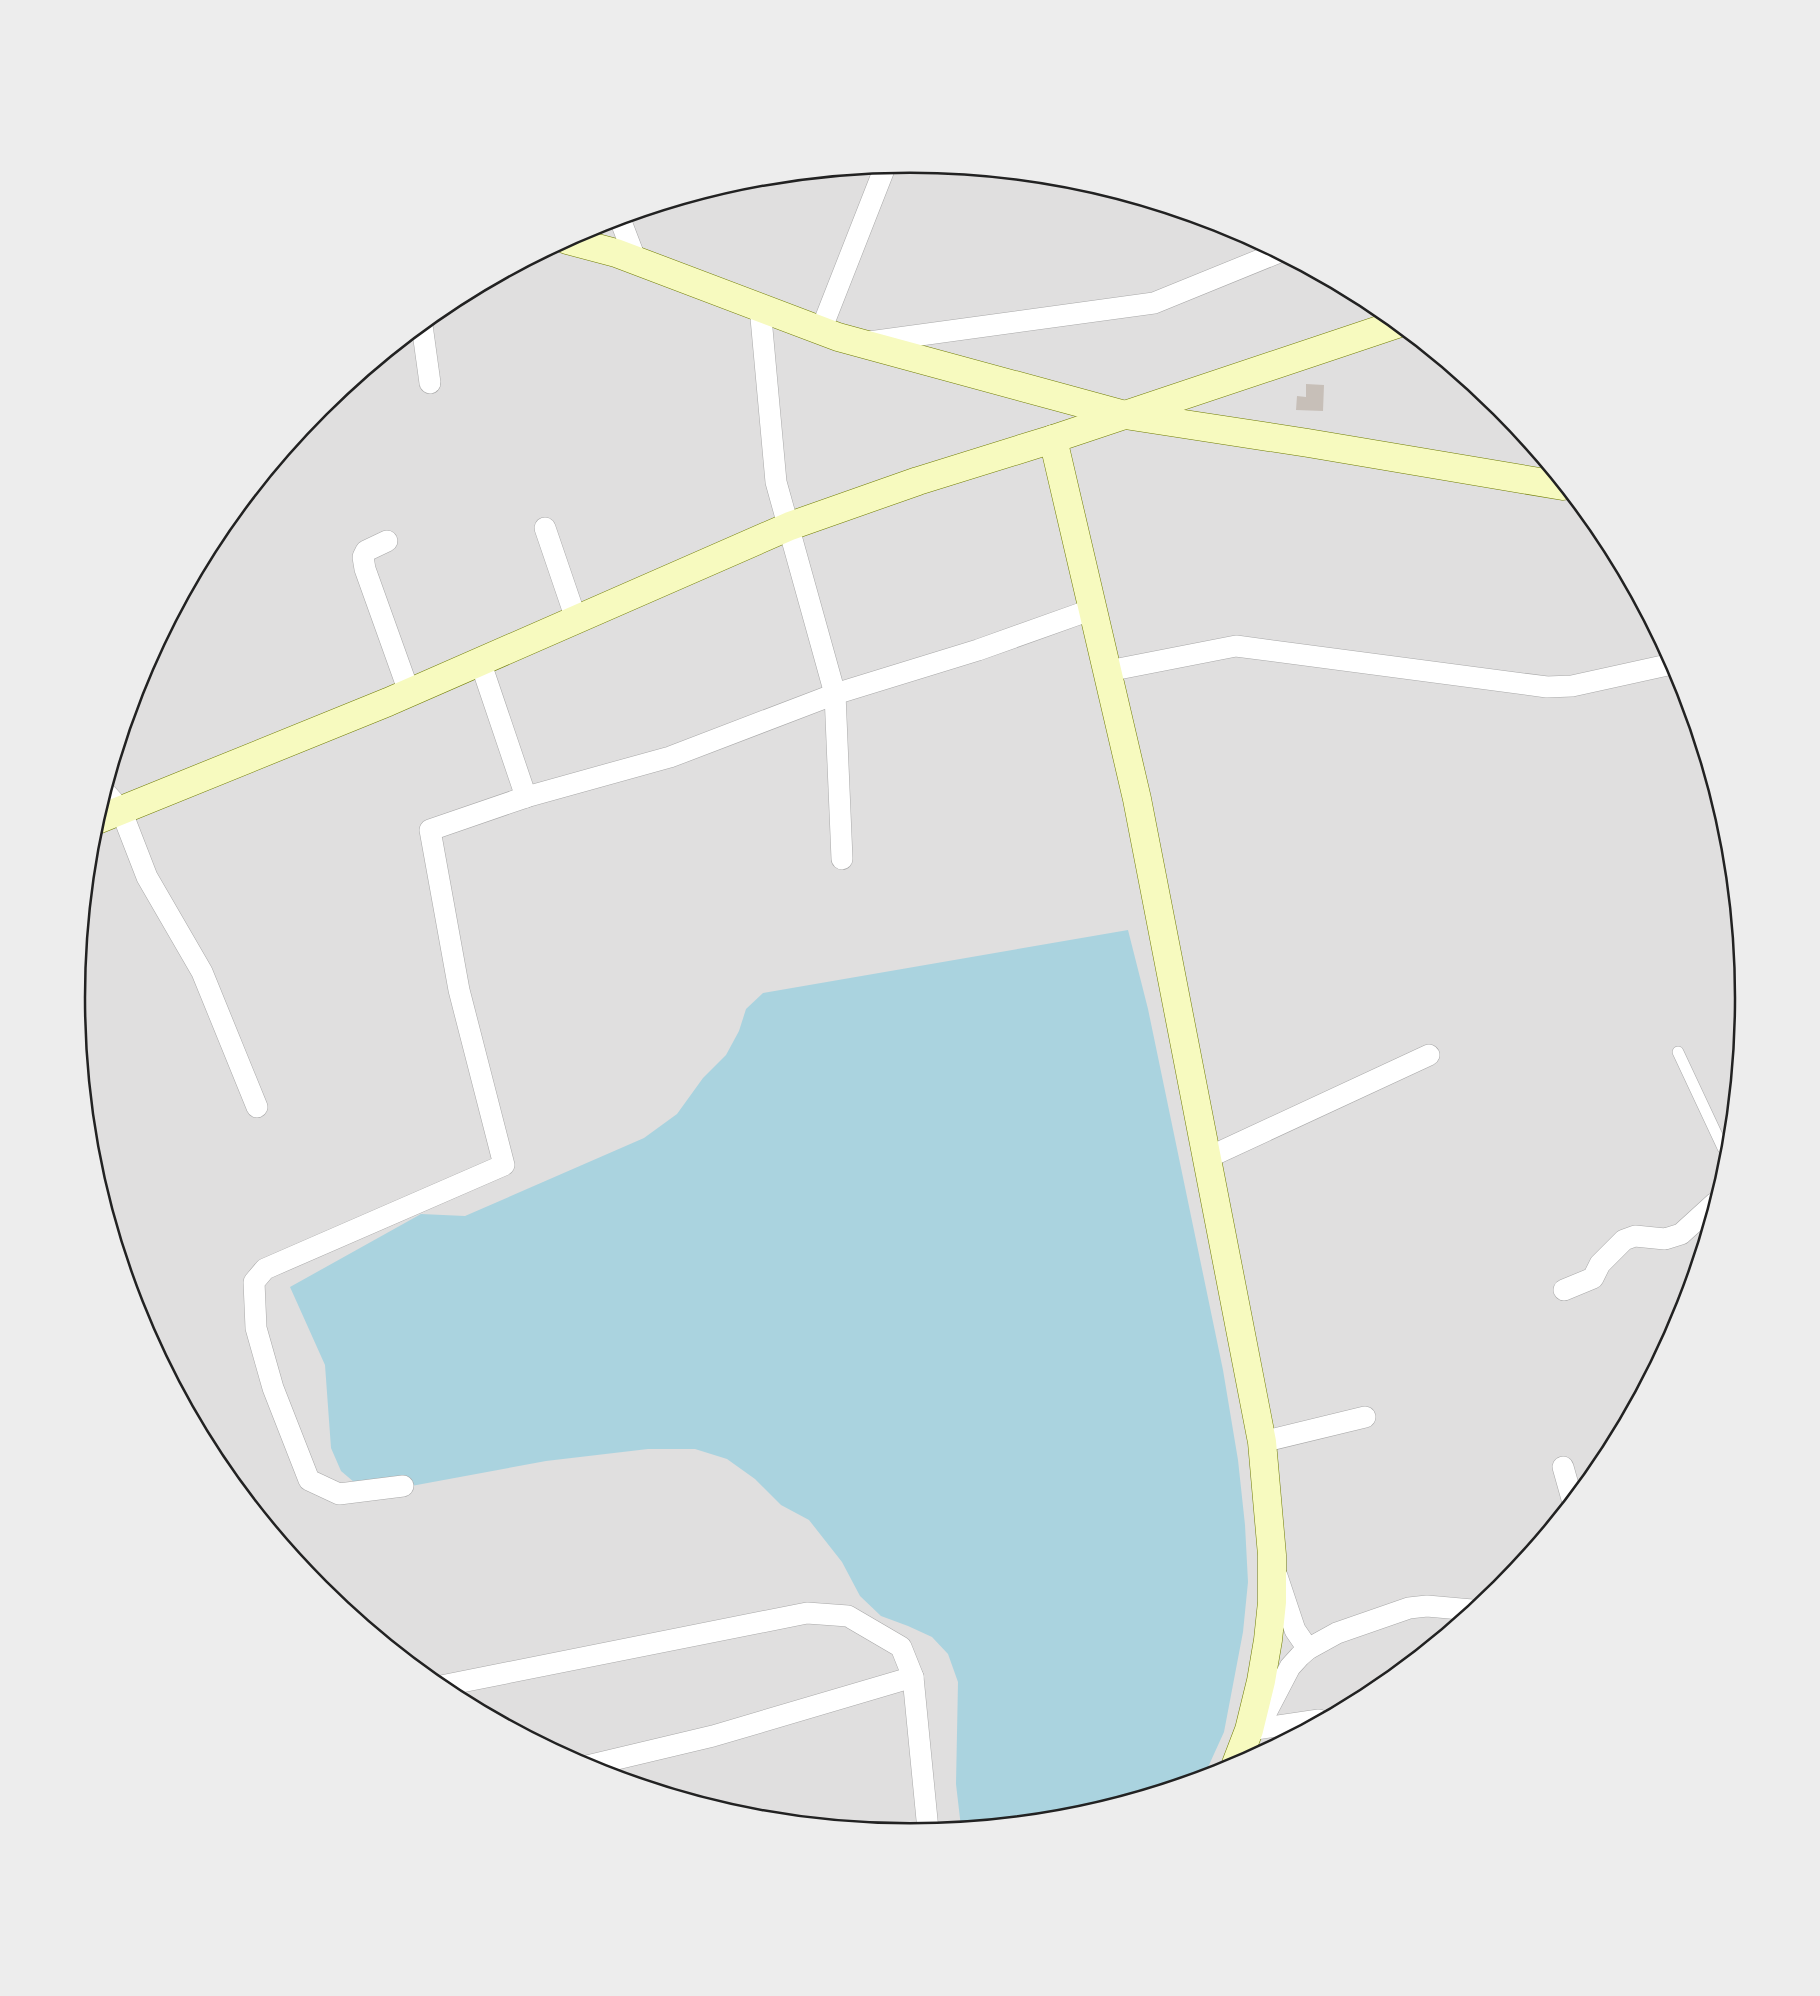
<svg xmlns="http://www.w3.org/2000/svg" width="1820" height="1996" font-family="Raleway,sans-serif">
<style>
.residential{fill:#e0dfdf}
.water{fill:#aad3df}
.building{fill:#c7bfb8}
.lines{fill:none;stroke-linecap:round;stroke-linejoin:round}
.lane-casing{stroke:#a9a9a9;stroke-width:12}
.street-casing{stroke:#a9a9a9;stroke-width:22}
.secondary-casing{stroke:#707d05;stroke-width:29}
.lane{stroke:#fff;stroke-width:11}
.street{stroke:#fff;stroke-width:21}
.secondary{stroke:#f7fabf;stroke-width:28}
.rim{fill:none;stroke:#222;stroke-width:2.5}
</style>
<rect width="100%" height="100%" fill="#f2efe9"/>
<circle class="residential" cx="910" cy="998" r="831"/>
<path class="water" d="M1128,930L1148,1009L1223,1370L1238,1460L1245,1525L1248,1582L1243,1632L1224,1732L1204,1776L1072,1816L961,1827L956,1784L958,1682L948,1654L932,1637L908,1626L881,1616L860,1596L842,1562L809,1520L781,1505L755,1479L727,1459L695,1449H648L546,1461L368,1494L341,1471L331,1448L325,1365L290,1287L421,1214L465,1216L644,1138L677,1114L703,1078L726,1055L739,1031L746,1009L763,993Z"/>
<path class="building" d="M1306,384L1324,385L1323,411L1296,410L1297,396L1306,397Z"/>
<g class="lines">
<defs>
<path id="lane" d="M1678,1052L1723,1148L1728,1153"/>
<g id="street">
<path d="M620,219L636,261"/>
<path d="M760,307L776,482L835,694L842,859"/>
<path d="M422,325L430,383"/>
<path d="M821,330L885,167"/>
<path d="M869,342L1154,303L1277,253"/>
<path d="M545,528L576,619"/>
<path d="M387,541L366,551L363,557L365,569L409,692"/>
<path d="M480,661L526,797"/>
<path d="M1108,671L1236,646L1547,687L1572,686L1672,664"/>
<path d="M105,792L121,810L147,877L202,972L257,1107"/>
<path d="M1207,1158L1429,1055"/>
<path d="M1564,1290L1593,1278L1600,1264L1624,1240L1635,1236L1665,1239L1681,1234L1715,1203"/>
<path d="M1262,1442L1365,1417"/>
<path d="M1563,1467L1572,1499"/>
<path d="M403,1486L339,1494L309,1480L273,1388L256,1328L254,1282L265,1269L504,1165L459,990L430,830L526,797L670,757L835,694L978,650L1093,609"/>
<path d="M1277,1576L1295,1630L1308,1649"/>
<path d="M441,1686L807,1613L848,1616L901,1647L913,1677L928,1830"/>
<path d="M1250,1729L1266,1713L1290,1667L1300,1656L1308,1649L1337,1633L1409,1608L1427,1606L1472,1610"/>
<path d="M1249,1730L1319,1720"/>
<path d="M587,1766L713,1736L913,1677"/>
</g>
<g id="secondary">
<path d="M567,240L616,253L838,337L1125,415L1308,443L1563,486"/>
<path d="M1053,439L1137,799L1262,1442L1272,1555V1602L1268,1640L1261,1681L1249,1730L1236,1764"/>
<path d="M97,820L388,702L790,526L918,481L1053,439L1397,324"/>
</g>
</defs>
<use href="#lane" class="lane-casing"/>
<use href="#street" class="street-casing"/>
<use href="#secondary" class="secondary-casing"/>
<use href="#lane" class="lane"/>
<use href="#street" class="street"/>
<use href="#secondary" class="secondary"/>
</g>
<path d="M0 0H1820V1996H0ZM85 998a825 825 0 1 1 1650 0a825 825 0 1 1-1650 0Z" fill="#ededed" fill-rule="evenodd"/>
<path class="rim" d="M85 998a825 825 0 1 1 1650 0a825 825 0 1 1-1650 0Z"/>
</svg>
